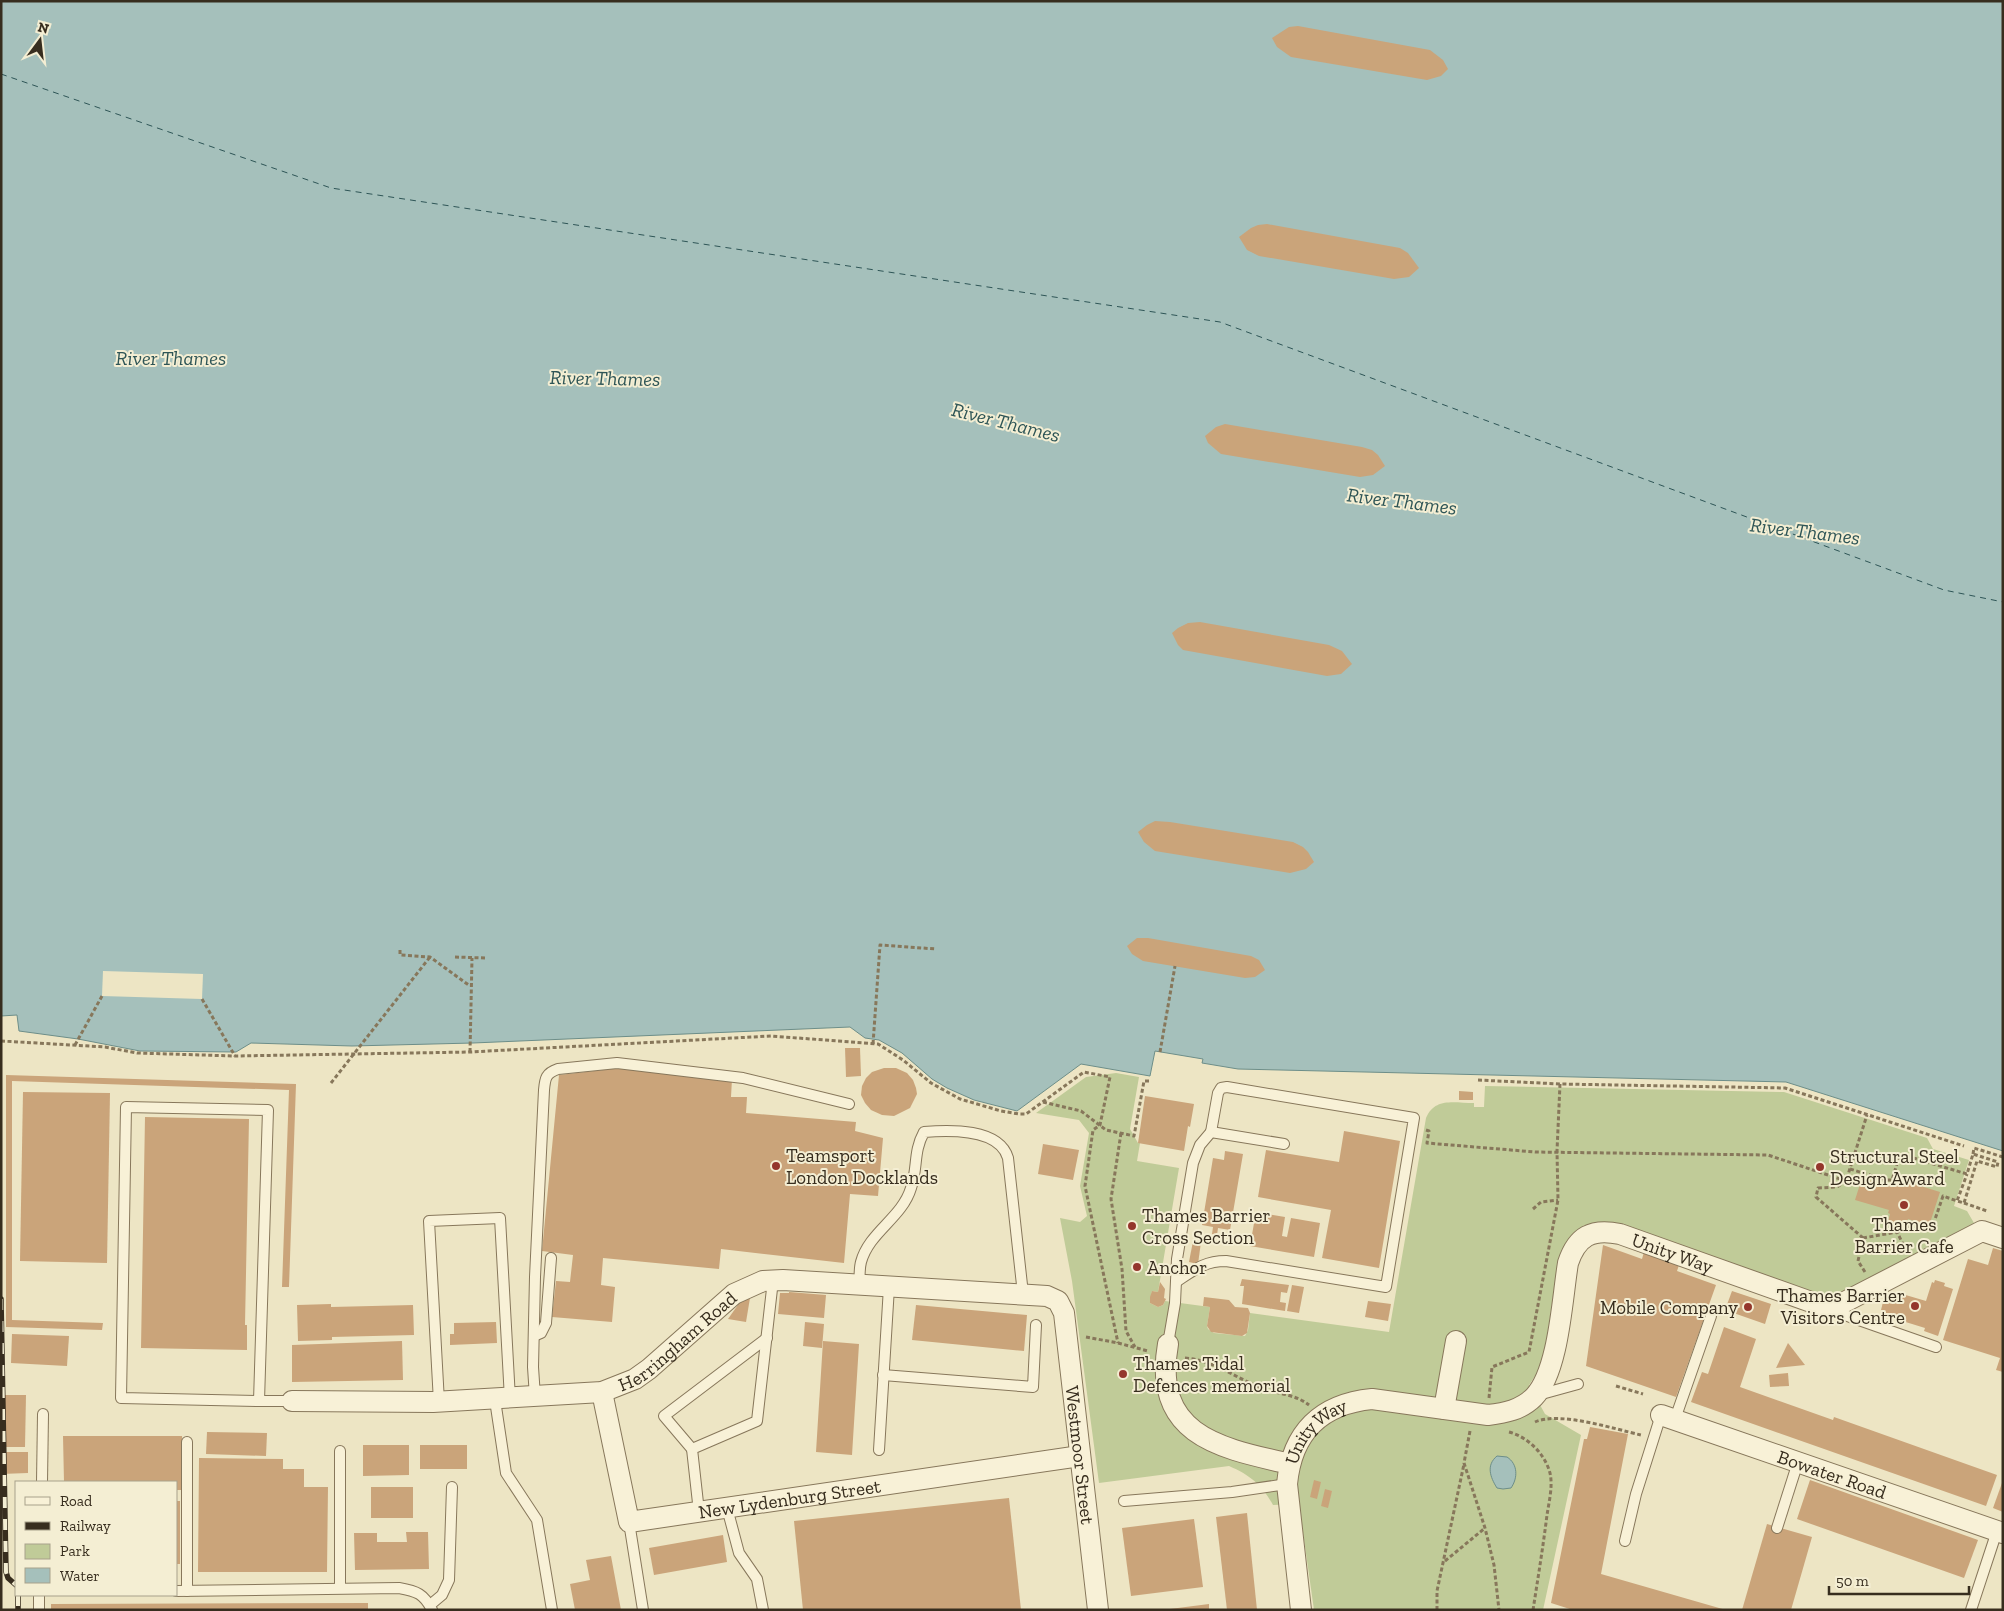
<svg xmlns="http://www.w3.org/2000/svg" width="2004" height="1611" font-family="'Zilla Slab',serif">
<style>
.green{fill:#c0cb98}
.water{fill:#a5c0bb;stroke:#6d8e89}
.pier{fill:#ede5c4}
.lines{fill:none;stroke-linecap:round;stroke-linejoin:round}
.ferry{stroke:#2e5556;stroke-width:1;stroke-dasharray:6 5;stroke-linecap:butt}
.building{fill:#caa47a}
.service-casing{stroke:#87775b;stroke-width:12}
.minor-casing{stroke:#87775b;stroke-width:22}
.path{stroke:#87775b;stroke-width:3;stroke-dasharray:4 2.5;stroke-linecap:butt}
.service{stroke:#f8f1d7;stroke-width:10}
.minor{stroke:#f8f1d7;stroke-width:20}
.rail-casing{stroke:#372d1e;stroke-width:5.5}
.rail{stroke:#f4eed3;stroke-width:4;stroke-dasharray:11;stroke-linecap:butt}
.poi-dot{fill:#94362c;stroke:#f4eed3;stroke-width:2}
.labels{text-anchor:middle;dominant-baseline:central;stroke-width:4;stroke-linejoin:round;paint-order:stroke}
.poi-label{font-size:19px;fill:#372d1e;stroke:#f4eed3;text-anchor:start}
.street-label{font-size:19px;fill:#372d1e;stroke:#f4eed3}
.water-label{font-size:20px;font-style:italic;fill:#2e5556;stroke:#f4eed3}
</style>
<rect width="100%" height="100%" fill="#ede5c4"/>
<path class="green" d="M1116,1073L1139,1077L1130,1129L1138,1143H1140L1137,1161L1179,1168L1158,1292L1152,1291L1150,1303L1158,1307L1163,1305L1165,1301L1210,1307L1207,1326L1208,1329L1214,1333L1245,1336L1248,1330L1250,1313L1389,1332L1426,1118C1435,1097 1454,1103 1474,1103V1107H1484L1485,1086L1784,1092L1927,1138L1933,1149L1969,1160L1954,1206L1967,1211L1974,1223L1831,1299L1613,1224L1584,1225L1559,1256L1543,1364L1529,1385L1545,1414L1581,1435L1543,1610H1314L1299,1504L1273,1505C1262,1485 1250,1475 1229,1466L1099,1483L1072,1281L1060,1218L1080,1222L1087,1216L1080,1186L1089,1133L1079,1120L1036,1113L1086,1077Z"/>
<g class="water">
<path d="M1,1H2003V1151L1786,1082L1238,1069L1202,1063L1203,1059L1155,1051L1150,1076L1081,1064L1017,1111L974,1100L947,1088L932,1079L902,1053L879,1040L865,1038L850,1027L473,1043L352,1046L251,1043L236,1052L140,1051L78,1039L19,1031L17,1015L1,1016Z"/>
<path d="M1497,1456L1507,1457C1518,1464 1518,1478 1511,1488L1503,1489L1497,1488C1490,1477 1486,1465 1497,1456Z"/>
</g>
<path class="pier" d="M103,971L203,974L202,999L102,996Z"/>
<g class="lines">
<path class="ferry" d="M1,74L331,188L1220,322L1944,590L2003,602"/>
</g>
<g class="building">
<path d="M1298,26L1430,50L1443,60L1448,69L1441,76L1427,80L1291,57L1277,47L1272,38L1289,27Z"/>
<path d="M1267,224L1400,248L1408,253L1419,268L1409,277L1394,279L1259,256L1247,250L1239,237L1251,228L1258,225Z"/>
<path d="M1225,424L1362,447L1372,450L1378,455L1385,466L1373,475L1360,477L1221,454L1208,443L1205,436L1216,427Z"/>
<path d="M1200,622L1329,645L1342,651L1352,664L1341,674L1327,676L1183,650L1178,645L1172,633L1178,628L1188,623Z"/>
<path d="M1155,821L1170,822L1293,842L1303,847L1308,852L1314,862L1306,869L1290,873L1155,851L1144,842L1138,832L1147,825Z"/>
<path d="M1137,938H1148L1251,956L1259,960L1265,970L1255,977L1245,978L1143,961L1132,954L1127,946Z"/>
<path d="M845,1048H860L861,1076L846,1077Z"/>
<path d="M620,1068L732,1079L731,1097H747L746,1113L856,1122L855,1131L883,1138L878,1196L850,1194L844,1263L721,1249L719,1269L603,1258L601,1285L615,1287L612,1322L552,1317L556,1281L570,1282L573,1255L542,1251L559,1075Z"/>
<path d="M884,1068H896L907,1073L913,1080L916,1088L917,1094L910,1108L894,1116L882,1115L871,1110L865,1103L861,1095L862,1086L866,1078L872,1072Z"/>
<path d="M6,1075L296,1084L289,1287H282L289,1090L12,1081V1320L103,1323L102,1330L6,1327Z"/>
<path d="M1459,1091L1473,1092V1100H1459Z"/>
<path d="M23,1092L110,1093L107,1263L20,1261Z"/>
<path d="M1145,1096L1194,1104L1190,1127L1188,1126L1184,1151L1138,1143Z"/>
<path d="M145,1117L249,1119L245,1325H247V1350L141,1348Z"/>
<path d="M1344,1131L1400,1141L1379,1268L1322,1258L1331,1210L1258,1197L1266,1150L1339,1162Z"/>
<path d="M1043,1144L1079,1150L1073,1180L1038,1174Z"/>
<path d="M1225,1151L1243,1154L1230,1230L1218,1228L1217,1235L1212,1234L1213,1227L1202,1225L1213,1158L1224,1160Z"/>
<path d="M1862,1178L1888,1186L1892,1182L1897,1183L1898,1179L1940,1192L1929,1226L1908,1219L1906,1226L1888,1221L1890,1214L1888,1213L1889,1210L1855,1200Z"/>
<path d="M1256,1212L1285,1217L1282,1236L1287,1237L1291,1218L1320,1223L1314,1257L1250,1246Z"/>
<path d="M1193,1241L1201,1242L1198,1264L1189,1262Z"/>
<path d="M1603,1245L1642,1259L1644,1252L1679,1265L1677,1271L1716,1285L1676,1397L1586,1366Z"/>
<path d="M1993,1248L2003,1251V1372L1996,1370L2000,1358L1943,1340L1968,1259L1988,1265Z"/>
<path d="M1242,1279L1289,1285L1287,1293L1281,1292L1280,1302L1286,1303L1285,1311L1242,1304L1244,1286H1240Z"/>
<path d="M1935,1280L1945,1283L1944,1286L1953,1289L1938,1336L1924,1331L1925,1328L1883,1315L1884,1311L1881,1310L1884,1298L1889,1299L1892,1291L1926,1301L1932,1282L1934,1283Z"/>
<path d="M1160,1282L1165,1289L1164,1298L1166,1299L1163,1305L1158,1307L1150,1303V1297L1152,1291L1158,1292Z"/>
<path d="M1292,1285L1304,1287L1299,1313L1287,1311Z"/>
<path d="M1732,1291L1771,1304L1765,1324L1725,1310Z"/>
<path d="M789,1292L826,1295L824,1318L778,1314L780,1293H789Z"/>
<path d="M1204,1297L1229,1300L1235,1307L1248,1308L1250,1313L1247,1333L1242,1336L1211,1332L1207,1326L1210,1307L1203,1306Z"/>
<path d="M750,1298L746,1322L728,1319L740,1302Z"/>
<path d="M1368,1301L1391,1304L1388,1321L1365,1317Z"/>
<path d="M331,1304V1307L413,1305L414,1335L332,1337V1340L298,1341L297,1305Z"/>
<path d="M916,1305L1027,1315L1024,1351L912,1340Z"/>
<path d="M496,1322L497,1343L450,1345V1334H454V1323Z"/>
<path d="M805,1322L824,1324L822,1348L803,1346Z"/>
<path d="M1724,1327L1756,1339L1740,1387L1833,1420L1834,1417L1997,1475L1986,1506L1691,1402L1702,1372L1708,1374Z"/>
<path d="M12,1334L69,1336L67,1366L11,1363Z"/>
<path d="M402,1341L403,1380L292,1382V1345Z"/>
<path d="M823,1341L859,1344L852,1455L816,1452Z"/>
<path d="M1788,1343L1805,1365L1776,1368Z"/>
<path d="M1788,1373L1789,1386L1770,1387L1769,1375Z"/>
<path d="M1,1395H26L25,1447H1Z"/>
<path d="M1590,1427L1628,1434L1601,1574L1726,1610H1573L1551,1603L1584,1439H1587Z"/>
<path d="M207,1432L267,1433L266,1456L206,1454Z"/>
<path d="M63,1436H182V1490H176V1482H64Z"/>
<path d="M363,1445H409V1475L363,1476Z"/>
<rect x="420" y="1445" width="47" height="24"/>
<path d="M1,1452H28V1473L1,1474Z"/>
<path d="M199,1458L283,1459V1469H304V1487H328L327,1572H198Z"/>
<path d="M1314,1480L1321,1482L1317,1499L1310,1497Z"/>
<path d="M1810,1480L1978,1540L1964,1578L1797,1519Z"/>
<path d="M2002,1483H2003V1512L1993,1508Z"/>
<rect x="371" y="1487" width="42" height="31"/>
<path d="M1325,1489L1332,1491L1328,1508L1321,1506Z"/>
<path d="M1009,1498L1021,1610H803L794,1521Z"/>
<rect x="176" y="1501" width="4" height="63"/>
<path d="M1247,1513L1257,1610H1227L1216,1517Z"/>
<path d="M1194,1519L1203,1587L1131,1596L1122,1528Z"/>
<path d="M1767,1524L1812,1537L1791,1610H1742Z"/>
<path d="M406,1532H428L429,1569L355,1570L354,1533H377V1542H407Z"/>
<path d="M723,1535L727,1562L654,1575L649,1548Z"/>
<path d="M611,1556L621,1610H575L570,1584L590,1580L586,1560Z"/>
<path d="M368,1603V1610H51V1604Z"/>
<path d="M1209,1604V1610H1170V1609Z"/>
</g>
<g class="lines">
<defs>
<g id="service">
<path d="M1176,1282C1194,1270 1204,1261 1226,1261L1386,1287L1414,1118L1227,1087L1221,1088L1218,1093L1211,1132"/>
<path d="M859,1285C860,1278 859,1269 861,1262C869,1232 902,1218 911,1188C918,1168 913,1152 924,1132C950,1130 999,1128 1008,1158L1023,1294"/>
<path d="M1833,1308L1839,1313L1936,1347"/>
<path d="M534,1336L541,1333L546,1323L551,1258"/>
<path d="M1168,1344L1175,1303L1177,1259L1193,1163L1200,1145L1211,1132L1284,1144"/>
<path d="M883,1375L1033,1387L1036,1325"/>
<path d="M1538,1395L1578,1384"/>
<path d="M535,1397L533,1367L535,1277L544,1090C545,1078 546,1073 558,1069L617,1063L743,1078L849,1104"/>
<path d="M495,1400L506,1473L537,1520L552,1610"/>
<path d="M259,1401L121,1398L126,1107L268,1110L259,1401H292"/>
<path d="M439,1402L429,1221L500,1218L510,1399"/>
<path d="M1675,1419L1711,1316"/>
<path d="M187,1442V1591"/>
<path d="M692,1449L664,1416L767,1338"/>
<path d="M879,1450L889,1287"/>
<path d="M42,1482L43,1414"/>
<path d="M1124,1501L1232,1492L1287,1484"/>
<path d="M727,1508L739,1553L757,1579L763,1610"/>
<path d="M699,1512L692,1449L757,1421L773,1280"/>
<path d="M629,1522L643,1610"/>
<path d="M1777,1528L1798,1462"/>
<path d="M1625,1541L1636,1494L1661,1415"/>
<path d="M340,1588V1451"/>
<path d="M176,1591L399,1588C417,1591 424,1594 432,1610"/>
<path d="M430,1605L442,1595L449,1580L452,1487"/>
<path d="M39,1610V1595"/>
<path d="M1971,1610L1997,1531"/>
</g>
<g id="minor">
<path d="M1168,1344C1152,1436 1220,1448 1290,1464"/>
<path id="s1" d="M602,1392L629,1522L1080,1456"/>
<path id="s2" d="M292,1401L433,1402L602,1392L635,1379L649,1369L734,1294L763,1281L783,1280L1047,1296L1058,1301L1064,1313L1098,1610"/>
<path d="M1444,1409L1456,1341"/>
<path id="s3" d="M1661,1415L2003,1533"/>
<path id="s4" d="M1301,1610L1287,1484C1292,1432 1321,1404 1372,1399L1488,1415C1505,1413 1521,1410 1534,1397C1559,1371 1562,1299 1568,1263C1577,1236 1592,1228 1620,1234L1828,1308H1833L1982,1231L2003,1238"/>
</g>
</defs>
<use href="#service" class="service-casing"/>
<use href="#minor" class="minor-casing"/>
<g class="path">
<path d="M400,950V955L430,957L470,986"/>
<path d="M455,957L486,958"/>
<path d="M202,999L235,1056"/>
<path d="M1,1041L105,1047L137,1053L235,1056L470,1052L771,1036L878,1044L903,1060L931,1083L960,1099L1001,1111L1019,1114H1026L1084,1072L1110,1077L1100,1125L1093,1130L1085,1186L1118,1343"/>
<path d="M873,1044L880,945L936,949"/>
<path d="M75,1045L102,996"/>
<path d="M470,1052L472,958"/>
<path d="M1160,1052L1175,966"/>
<path d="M1478,1080L1560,1084L1785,1088L1964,1146"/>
<path d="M331,1083L430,957"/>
<path d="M1043,1102L1081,1111L1106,1130L1134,1136L1144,1081H1150"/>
<path d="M1426,1130L1429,1131L1427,1143L1535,1152L1768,1155L1846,1181"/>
<path d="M1121,1133L1111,1199L1122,1269L1126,1331L1135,1347"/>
<path d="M1973,1154L1974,1148L2003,1157"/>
<path d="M1850,1169L1886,1180H1892L1900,1154L1967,1174L1973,1154L1998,1162L1997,1167L1977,1161L1964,1203L1957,1201"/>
<path d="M1964,1203L1987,1211"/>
<path d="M1533,1209L1541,1202L1558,1200"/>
<path d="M1897,1232L1909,1229L1911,1222L1932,1228L1943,1196L1957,1201L1967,1174"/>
<path d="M1863,1238L1816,1197L1818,1188L1837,1187L1846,1181L1867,1115"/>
<path d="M1863,1238L1897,1232L1906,1250"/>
<path d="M1863,1238L1858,1261L1865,1272"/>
<path d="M1086,1337L1118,1343L1148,1351"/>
<path d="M1185,1358C1213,1360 1236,1378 1261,1388C1277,1394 1295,1394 1309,1405"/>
<path d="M1616,1386L1643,1394"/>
<path d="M1489,1398L1492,1367L1529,1352L1558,1200L1557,1151L1560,1084"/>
<path d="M1535,1422C1560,1411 1614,1429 1641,1435"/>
<path d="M1470,1431L1464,1463L1485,1528L1494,1565L1499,1610"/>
<path d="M1509,1432C1528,1437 1545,1454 1550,1473C1553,1486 1549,1502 1547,1515C1543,1547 1538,1578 1533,1610"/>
<path d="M1445,1561L1485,1528"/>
<path d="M1437,1610V1591L1464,1464"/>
</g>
<use href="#service" class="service"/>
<use href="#minor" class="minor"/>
<defs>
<g id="rail">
<path d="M1,1299L6,1572L8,1578L16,1585"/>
<path d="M18,1595V1610"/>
</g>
</defs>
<use href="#rail" class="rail-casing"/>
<use href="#rail" class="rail"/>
</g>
<g class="poi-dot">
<circle cx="776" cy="1166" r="5"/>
<circle cx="1820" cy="1167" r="5"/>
<circle cx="1904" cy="1205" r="5"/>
<circle cx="1132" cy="1226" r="5"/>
<circle cx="1137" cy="1267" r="5"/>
<circle cx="1915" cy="1306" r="5"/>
<circle cx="1748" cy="1307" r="5"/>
<circle cx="1123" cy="1374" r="5"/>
</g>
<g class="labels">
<g class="poi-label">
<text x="786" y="1155">Teamsport<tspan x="786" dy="22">London Docklands</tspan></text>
<text x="1830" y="1156">Structural Steel<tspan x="1830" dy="22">Design Award</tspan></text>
<text x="1142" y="1215">Thames Barrier<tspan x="1142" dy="22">Cross Section</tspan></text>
<text x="1904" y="1224" text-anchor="middle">Thames<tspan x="1904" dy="22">Barrier Cafe</tspan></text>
<text x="1147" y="1267">Anchor</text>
<text x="1905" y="1295" text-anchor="end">Thames Barrier<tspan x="1905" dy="22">Visitors Centre</tspan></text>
<text x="1738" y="1307" text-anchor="end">Mobile Company</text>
<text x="1133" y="1363">Thames Tidal<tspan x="1133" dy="22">Defences memorial</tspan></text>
</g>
<g class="street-label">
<text stroke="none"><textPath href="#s4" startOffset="690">Unity Way</textPath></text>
<text stroke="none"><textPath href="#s2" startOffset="402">Herringham Road</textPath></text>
<text stroke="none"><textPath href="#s4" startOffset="190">Unity Way</textPath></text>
<text stroke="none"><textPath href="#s2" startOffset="961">Westmoor Street</textPath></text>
<text stroke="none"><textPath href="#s3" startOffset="181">Bowater Road</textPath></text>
<text stroke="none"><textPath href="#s1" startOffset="295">New Lydenburg Street</textPath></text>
</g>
<g class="water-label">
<text x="171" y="358">River Thames</text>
<text transform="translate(605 378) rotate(1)">River Thames</text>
<text transform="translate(1006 422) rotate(14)">River Thames</text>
<text transform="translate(1402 501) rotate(7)">River Thames</text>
<text transform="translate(1805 531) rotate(7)">River Thames</text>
</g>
</g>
<rect width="2004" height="1611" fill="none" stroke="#372d1e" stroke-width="5"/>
<rect x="15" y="1481" width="162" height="115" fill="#f4eed3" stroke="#a8a18b"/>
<rect x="25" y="1497" width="25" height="8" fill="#f8f1d7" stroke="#a8a18b"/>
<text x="60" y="1506" font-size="15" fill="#372d1e">Road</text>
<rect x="25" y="1522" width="25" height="8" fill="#372d1e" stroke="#a8a18b"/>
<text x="60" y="1531" font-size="15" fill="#372d1e">Railway</text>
<rect x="25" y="1544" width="25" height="15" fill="#c0cb98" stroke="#a8a18b"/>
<text x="60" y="1556" font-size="15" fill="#372d1e">Park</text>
<rect x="25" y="1568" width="25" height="15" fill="#a5c0bb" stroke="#a8a18b"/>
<text x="60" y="1581" font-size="15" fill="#372d1e">Water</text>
<g transform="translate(40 40) rotate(15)" stroke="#f4eed3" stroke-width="4" paint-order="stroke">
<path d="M0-4L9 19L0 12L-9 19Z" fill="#372d1e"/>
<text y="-8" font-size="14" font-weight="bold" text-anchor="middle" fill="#372d1e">N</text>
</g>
<path d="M1829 1586v8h140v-8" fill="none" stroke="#372d1e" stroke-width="2.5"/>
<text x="1836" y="1586" font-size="15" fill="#372d1e" stroke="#f4eed3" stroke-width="4" paint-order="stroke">50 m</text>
</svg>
